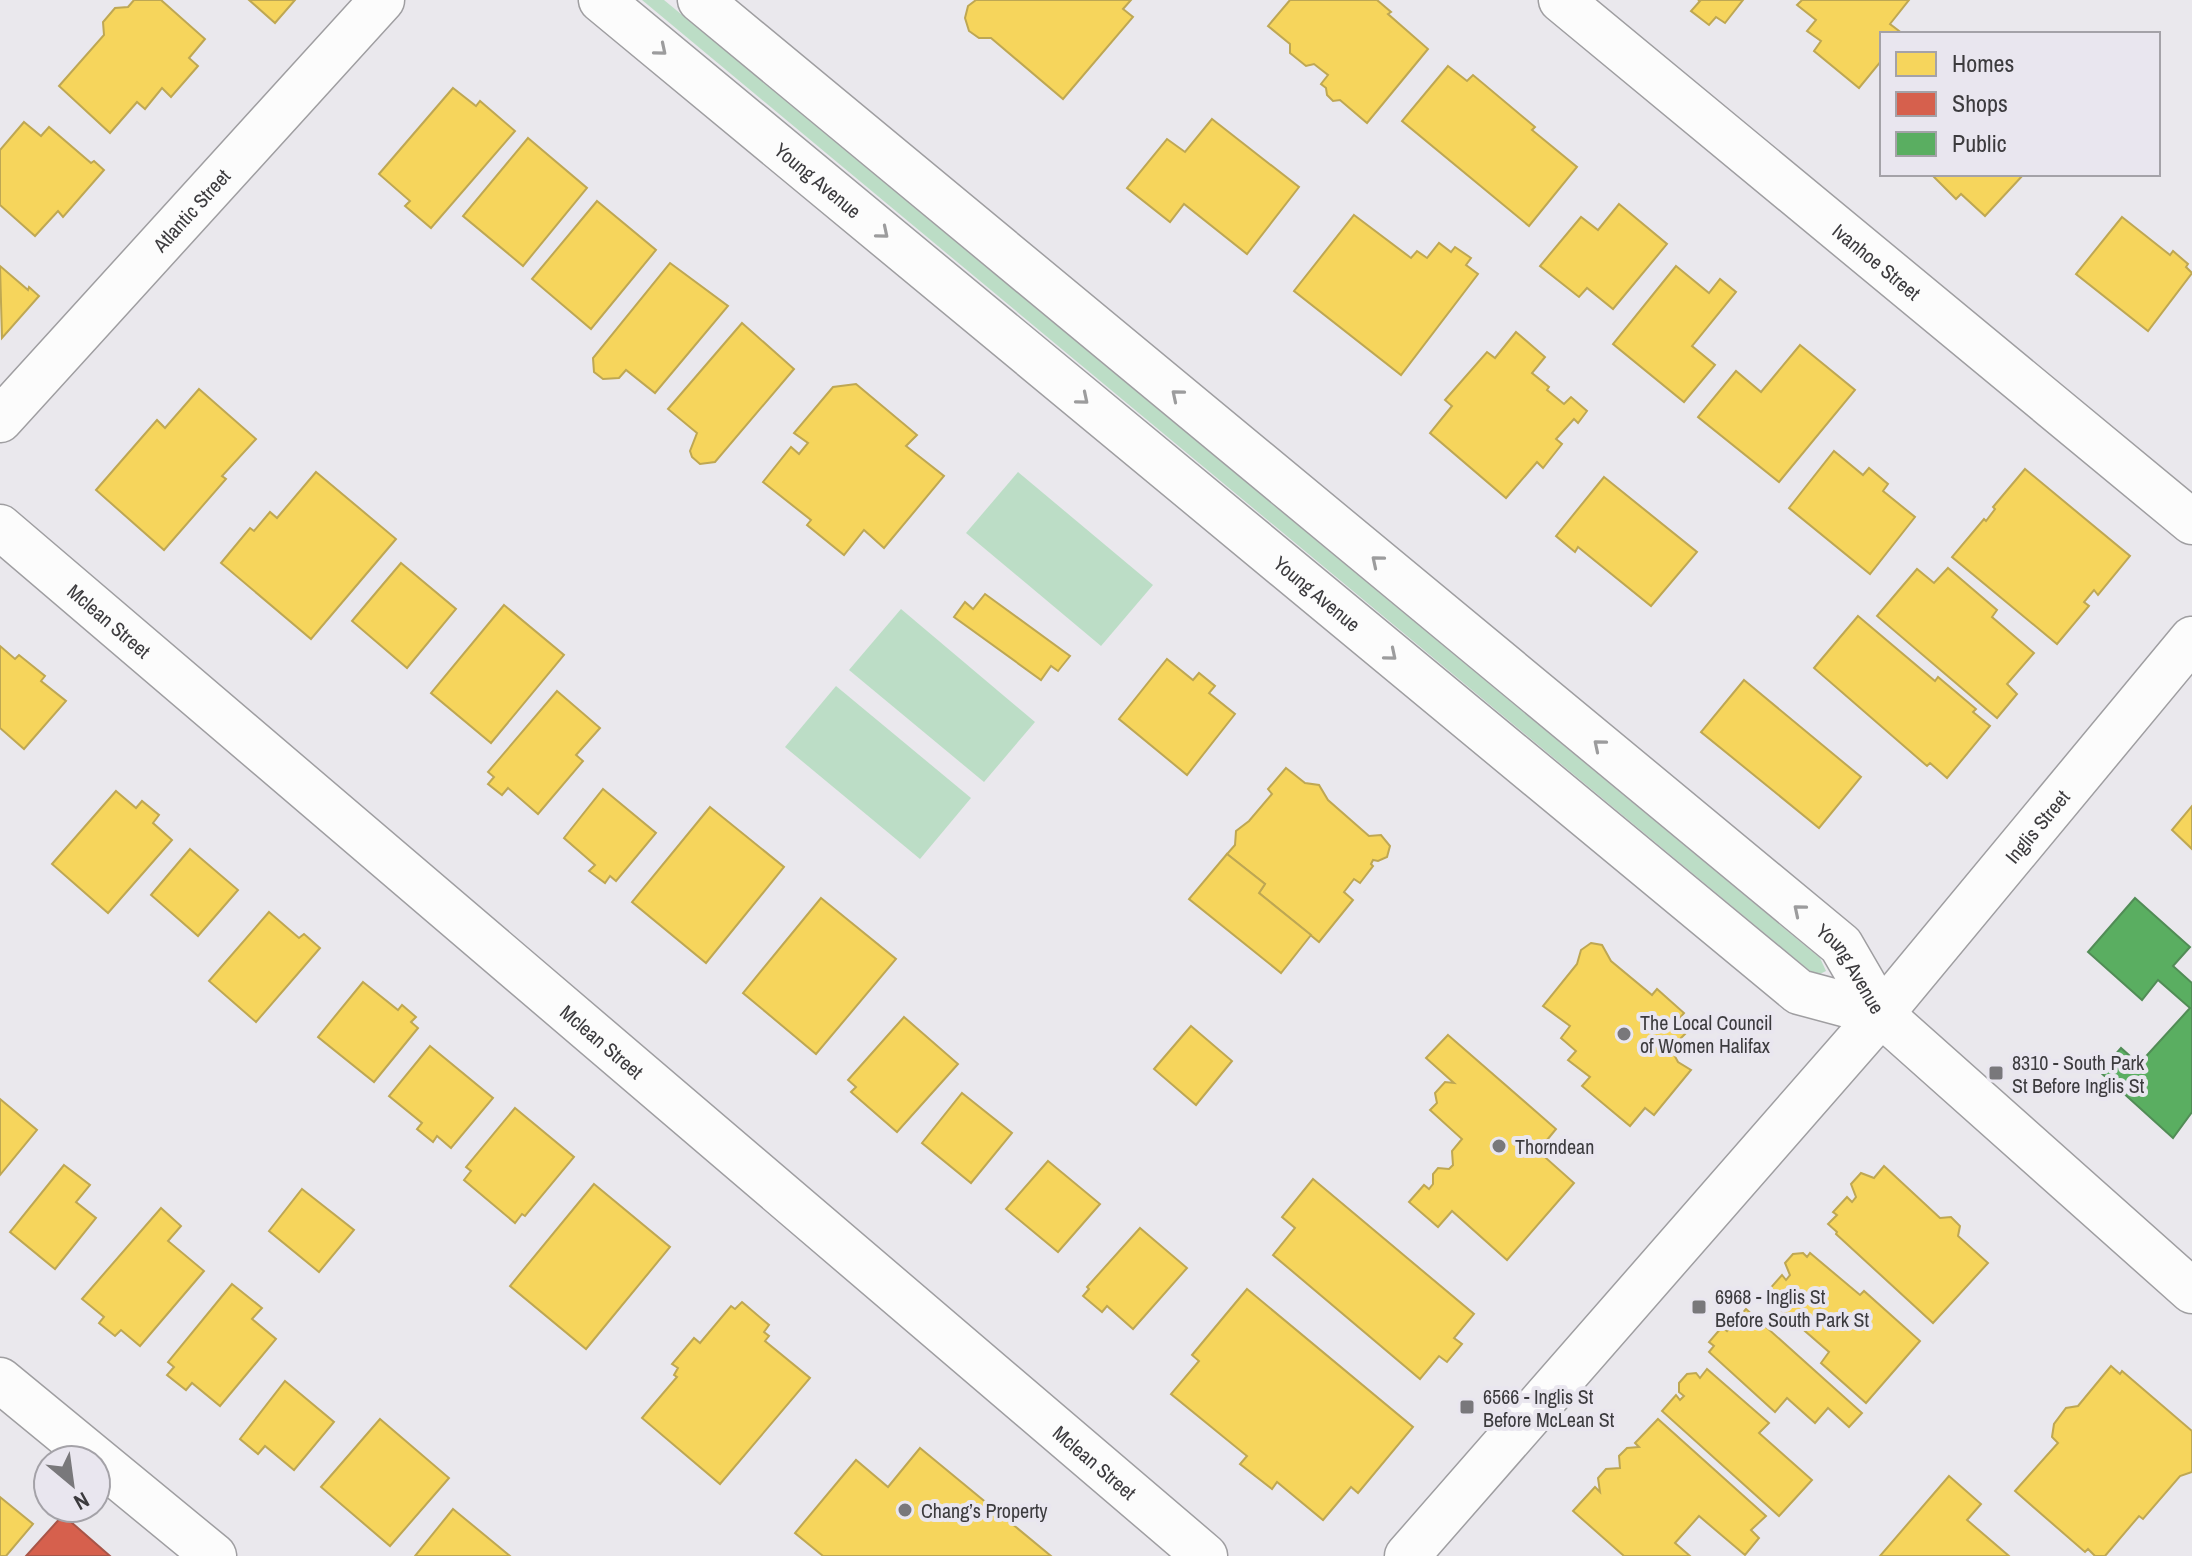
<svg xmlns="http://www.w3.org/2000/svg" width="2192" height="1556" font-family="'Archivo Narrow',sans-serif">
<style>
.green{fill:#bcddc6}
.homes{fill:#f6d55c;stroke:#bea753;stroke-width:2}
.shops{fill:#d6604d;stroke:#a85548;stroke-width:2}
.public{fill:#5aae61;stroke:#518c56;stroke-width:2}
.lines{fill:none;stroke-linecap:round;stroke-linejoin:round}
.minor-casing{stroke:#9f9ea1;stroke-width:47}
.minor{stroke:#fcfcfc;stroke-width:44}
.oneway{stroke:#9c9c9d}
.poi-dot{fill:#79787b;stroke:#e9e6ef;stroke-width:3}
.labels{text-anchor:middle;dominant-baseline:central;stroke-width:8;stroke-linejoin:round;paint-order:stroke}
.street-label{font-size:20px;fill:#3c3b3e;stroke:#e9e6ef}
.poi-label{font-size:20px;fill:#3c3b3e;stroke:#e9e6ef;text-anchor:start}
</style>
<rect width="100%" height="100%" fill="#eae8ed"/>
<g class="green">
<path d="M642,0H664L1820,958L1826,971L1816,976Z"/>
<path d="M1018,472L1153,585L1101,646L966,533Z"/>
<path d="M901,609L1035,722L984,782L849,670Z"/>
<path d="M836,686L971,798L920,859L785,747Z"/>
</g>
<g class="homes">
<path d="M134,0H161L205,39L189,58L198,66L171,97L162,88L145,109L137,102L110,133L59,86L104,35L103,22L115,8L128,7Z"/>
<path d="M249,0H295L275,23Z"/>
<path d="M976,0H1131L1123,9L1133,17L1063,99L991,38H979L969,31L965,18L968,6Z"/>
<path d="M1290,0H1377L1391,12L1388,14L1428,49L1367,123L1340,100L1333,101L1327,95L1326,88L1321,84L1328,75L1314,64L1306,66L1290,53V44L1268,26Z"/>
<path d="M1698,0H1743L1725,23L1716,17L1709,25L1691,11L1700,1Z"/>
<path d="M1802,0H1909L1890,24L1903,34H1882V60L1859,88L1814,51L1821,41L1807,31L1816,20L1797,5Z"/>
<path d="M1448,66L1467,81L1473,75L1535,127L1532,130L1577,167L1529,226L1402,121Z"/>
<path d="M453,88L476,106L480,101L515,131L431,228L405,206L410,201L379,174Z"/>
<path d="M1212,119L1299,187L1247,254L1184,204L1170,222L1127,188L1167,139L1185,152Z"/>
<path d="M24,122L41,136L49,127L91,163L94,161L104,170L63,217L58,211L35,236L0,205V150Z"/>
<path d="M528,138L587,188L523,266L463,216Z"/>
<path d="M1931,174H2024L1985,216L1961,194L1956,199Z"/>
<path d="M597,201L656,250L591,329L532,279Z"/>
<path d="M1619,204L1667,244L1613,309L1587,288L1579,297L1540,266L1581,217L1598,230Z"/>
<path d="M1354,215L1411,258L1417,251L1427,258L1439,243L1451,252L1455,247L1471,258L1466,265L1478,274L1401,375L1294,291Z"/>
<path d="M2122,217L2170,255L2173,251L2188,264L2186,267L2192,273L2148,331L2076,274Z"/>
<path d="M670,263L728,306L655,393L626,370L619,378L603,379L594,372L593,358Z"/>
<path d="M0,266L28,290L29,287L39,296L2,338Z"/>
<path d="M1676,266L1709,293L1720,279L1736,292L1692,346L1715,365L1684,402L1613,344Z"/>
<path d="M742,323L794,369L715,462L700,464L692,457L690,451L697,433L668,409Z"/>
<path d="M1516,332L1545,357L1532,373L1549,387L1547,390L1564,404L1571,397L1587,411L1578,423L1574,419L1556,439L1562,444L1543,468L1537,462L1506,498L1430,433L1452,406L1445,400L1487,352L1495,358Z"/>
<path d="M1800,345L1855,390L1779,482L1698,417L1736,371L1761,392Z"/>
<path d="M856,384L917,435L906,446L944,476L884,548L864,530L844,555L807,525L811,520L763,482L791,447L799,454L808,443L794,433L833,387Z"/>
<path d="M199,389L256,439L222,476L226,479L164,550L96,490L157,420L165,428Z"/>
<path d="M1834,451L1863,475L1869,468L1888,484L1883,491L1915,517L1870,574L1789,508Z"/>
<path d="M2025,469L2130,556L2098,595L2094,590L2084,602L2089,606L2057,644L1952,557L1984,519L1986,521L1995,509L1993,507Z"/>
<path d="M316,472L396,539L311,639L221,563L250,528L254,531L270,512L277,518Z"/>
<path d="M1604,477L1697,552L1651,606L1578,547L1575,552L1556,536Z"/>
<path d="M401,563L456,609L407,668L352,621Z"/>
<path d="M1948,568L1997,610L1992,617L2034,653L2007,684L2017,694L1997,718L1877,616L1917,569L1934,583Z"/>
<path d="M985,594L1070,656L1058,671L1051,666L1041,680L954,617L965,602L973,609Z"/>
<path d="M504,605L564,655L491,743L431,693Z"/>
<path d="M1858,616L1935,681L1938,677L1976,709L1973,712L1990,726L1947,778L1930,763L1927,766L1814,668Z"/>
<path d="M0,646L15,659L19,655L45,676L41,681L66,701L24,749L0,728Z"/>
<path d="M1167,659L1193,680L1199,673L1215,686L1209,693L1235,714L1187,775L1119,719Z"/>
<path d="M1744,680L1861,777L1819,828L1701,732Z"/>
<path d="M557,691L600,728L576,755L583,761L538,814L508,788L502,795L488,784L494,777L488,772Z"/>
<path d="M1286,768L1305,783L1319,785L1328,800L1369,836L1381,835L1390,846L1387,857L1378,861L1373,860L1371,864L1373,866L1360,883L1354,879L1344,892L1353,900L1319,942L1259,893L1265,884L1227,854L1235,845L1236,831L1249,821L1272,794L1268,789Z"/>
<path d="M603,789L656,833L616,881L610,876L605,883L589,871L595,865L564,838Z"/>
<path d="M116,791L136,808L142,801L159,815L153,823L172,840L108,913L52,864Z"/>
<path d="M2192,806V849L2172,830Z"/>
<path d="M710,807L784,867L706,963L632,902Z"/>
<path d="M190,849L238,890L198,936L151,895Z"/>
<path d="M1227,854L1265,884L1259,893L1311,935L1281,973L1189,899Z"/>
<path d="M821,898L896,959L816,1054L743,993Z"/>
<path d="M269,912L299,938L304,934L320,948L256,1022L209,981Z"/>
<path d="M1591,943L1602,945L1611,961L1652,995L1657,989L1684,1013L1675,1024L1686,1033L1674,1045L1672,1051L1678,1062L1691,1070L1654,1115L1645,1108L1630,1126L1582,1086L1590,1077L1568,1060L1576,1051L1561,1038L1570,1026L1543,1006L1577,964L1581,950Z"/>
<path d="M363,982L398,1010L402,1005L416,1017L411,1022L418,1028L374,1082L318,1037Z"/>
<path d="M904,1017L958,1064L897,1132L851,1092L856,1087L848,1080Z"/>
<path d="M1191,1026L1232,1061L1196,1105L1154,1069Z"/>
<path d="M1448,1035L1556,1129L1538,1151L1574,1183L1507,1260L1452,1211L1438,1227L1409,1202L1424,1185L1429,1189L1433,1184V1174L1438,1168L1449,1169L1453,1165L1452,1151L1462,1139L1430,1110L1437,1103L1435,1093L1445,1082L1454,1083L1426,1058Z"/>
<path d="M430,1046L493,1098L451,1148L437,1136L433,1142L417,1129L422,1123L389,1096Z"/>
<path d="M962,1093L1012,1133L971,1183L922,1143Z"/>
<path d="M0,1099L37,1130L0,1175Z"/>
<path d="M515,1108L574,1157L525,1216L522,1214L515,1223L464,1180L471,1171L466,1167Z"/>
<path d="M1048,1161L1100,1204L1058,1252L1006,1209Z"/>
<path d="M64,1165L90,1185L76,1202L96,1218L55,1269L10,1232Z"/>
<path d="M1884,1166L1940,1218L1951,1217L1960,1226L1958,1236L1988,1263L1933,1323L1836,1234L1837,1232L1828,1224L1837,1215L1833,1212L1847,1197L1852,1202L1856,1197L1851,1184L1861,1173L1874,1178Z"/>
<path d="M1313,1179L1474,1314L1454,1338L1462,1344L1447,1362L1439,1356L1420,1379L1273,1255L1295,1228L1282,1217Z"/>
<path d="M594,1184L670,1247L586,1349L510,1286Z"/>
<path d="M302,1189L354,1230L319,1272L269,1231Z"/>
<path d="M161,1208L181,1226L168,1241L204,1271L140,1346L121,1330L115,1336L99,1323L104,1317L82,1299Z"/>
<path d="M1140,1228L1187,1268L1133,1329L1107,1306L1102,1312L1083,1296L1089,1289L1087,1287Z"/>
<path d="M1803,1253L1807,1257L1810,1253L1860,1295L1864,1291L1920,1341L1866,1403L1821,1363L1829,1352L1768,1299L1771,1295L1767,1292L1782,1275L1786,1280L1790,1275L1785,1263L1793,1254Z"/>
<path d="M232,1284L262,1308L252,1319L276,1339L220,1406L192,1383L186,1390L167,1375L174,1367L168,1362Z"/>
<path d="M1247,1289L1413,1427L1358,1493L1351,1487L1323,1520L1277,1482L1272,1489L1240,1464L1247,1456L1171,1394L1199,1361L1192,1355Z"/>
<path d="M742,1302L769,1325L764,1332L769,1336L765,1341L810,1378L720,1484L642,1418L677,1377L674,1375L678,1368L672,1364L694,1338L700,1343L731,1306L735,1309Z"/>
<path d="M1746,1309L1862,1413L1849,1427L1828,1408L1815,1423L1787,1398L1775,1412L1709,1352L1714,1346L1709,1342L1722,1327L1727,1331Z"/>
<path d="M2111,1366L2120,1374L2122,1371L2192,1431V1472L2180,1476L2143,1519L2139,1516L2105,1556H2095L2088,1549L2085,1552L2015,1491L2058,1443L2052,1437L2054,1424L2066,1408L2078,1406Z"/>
<path d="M1707,1369L1769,1423L1759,1433L1812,1480L1779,1516L1662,1411L1676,1395L1680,1400L1684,1396L1679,1392V1383L1687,1374L1696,1373L1700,1378Z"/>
<path d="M285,1381L334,1422L294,1470L265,1446L258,1454L240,1439Z"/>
<path d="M380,1419L449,1478L390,1546L321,1487Z"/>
<path d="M1658,1419L1766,1516L1751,1530L1759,1538L1745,1555L1699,1516L1675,1543L1690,1556H1624L1573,1511L1595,1487L1600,1492L1598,1478L1606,1469L1620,1468L1619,1456L1627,1448L1639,1447L1635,1443Z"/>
<path d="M920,1448L1051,1556H823L795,1533L856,1460L888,1487Z"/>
<path d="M1949,1476L1981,1504L1967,1520L2009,1556H1880Z"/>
<path d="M0,1497L33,1524L6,1556H0Z"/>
<path d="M453,1509L510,1556H415Z"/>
</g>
<path class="shops" d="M63,1515L110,1556H26Z"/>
<path class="public" d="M2135,898L2190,947L2173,966L2192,983V1112L2173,1138L2100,1072L2121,1048L2139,1064L2190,1008L2158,980L2142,1000L2088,952Z"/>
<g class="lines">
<defs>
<g id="minor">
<path id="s1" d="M601,0L1799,992L1881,1014"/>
<path id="s2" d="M700,0L1841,945L1881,1014L2192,1291"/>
<path id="s3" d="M1561,0L2192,522"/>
<path id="s4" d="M0,420L382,0"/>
<path id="s5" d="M0,527L1205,1556"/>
<path d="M0,1380L214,1556"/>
<path id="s6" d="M1407,1556L1881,1014L2192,639"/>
</g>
</defs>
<use href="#minor" class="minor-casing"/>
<use href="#minor" class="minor"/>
</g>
<defs><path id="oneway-chevron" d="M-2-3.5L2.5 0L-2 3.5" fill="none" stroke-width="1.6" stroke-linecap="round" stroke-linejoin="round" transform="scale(2)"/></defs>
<g class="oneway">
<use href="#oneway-chevron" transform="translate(661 50) rotate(40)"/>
<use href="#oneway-chevron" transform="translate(883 233) rotate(40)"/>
<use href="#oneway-chevron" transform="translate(1177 395) rotate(-140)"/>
<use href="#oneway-chevron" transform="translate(1083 399) rotate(40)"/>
<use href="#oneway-chevron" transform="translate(1377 561) rotate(-140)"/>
<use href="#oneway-chevron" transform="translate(1391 655) rotate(40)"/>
<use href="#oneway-chevron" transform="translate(1599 745) rotate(-140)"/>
<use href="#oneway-chevron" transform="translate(1799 910) rotate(-140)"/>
</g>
<g class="poi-dot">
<circle cx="1624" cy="1034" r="8"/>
<rect x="1988" y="1065" width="16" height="16" rx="4"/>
<circle cx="1499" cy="1146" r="8"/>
<rect x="1691" y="1299" width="16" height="16" rx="4"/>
<rect x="1459" y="1399" width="16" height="16" rx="4"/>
<circle cx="905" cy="1510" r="8"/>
</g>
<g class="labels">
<g class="street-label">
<text stroke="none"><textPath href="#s1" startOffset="282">Young Avenue</textPath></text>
<text stroke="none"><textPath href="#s4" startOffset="284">Atlantic Street</textPath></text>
<text stroke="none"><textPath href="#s3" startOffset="410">Ivanhoe Street</textPath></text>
<text stroke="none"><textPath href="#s1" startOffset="930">Young Avenue</textPath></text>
<text stroke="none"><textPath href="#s5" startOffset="144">Mclean Street</textPath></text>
<text stroke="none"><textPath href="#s6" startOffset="964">Inglis Street</textPath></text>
<text stroke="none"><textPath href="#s2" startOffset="1506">Young Avenue</textPath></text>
<text stroke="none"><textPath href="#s5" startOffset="792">Mclean Street</textPath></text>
<text stroke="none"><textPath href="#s5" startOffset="1440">Mclean Street</textPath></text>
</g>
<g class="poi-label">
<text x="1640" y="1022">The Local Council<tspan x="1640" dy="23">of Women Halifax</tspan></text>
<text x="2012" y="1062">8310 - South Park<tspan x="2012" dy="23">St Before Inglis St</tspan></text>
<text x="1515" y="1146">Thorndean</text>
<text x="1715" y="1296">6968 - Inglis St<tspan x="1715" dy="23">Before South Park St</tspan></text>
<text x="1483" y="1396">6566 - Inglis St<tspan x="1483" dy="23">Before McLean St</tspan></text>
<text x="921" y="1510">Chang’s Property</text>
</g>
</g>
<rect x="1880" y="32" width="280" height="144" fill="#e9e6ef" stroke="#a4a2a8" stroke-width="2"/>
<rect x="1896" y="52" width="40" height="24" fill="#f6d55c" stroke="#a4a2a8" stroke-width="2"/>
<text x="1952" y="72" font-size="24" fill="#3c3b3e">Homes</text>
<rect x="1896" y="92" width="40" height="24" fill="#d6604d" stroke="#a4a2a8" stroke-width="2"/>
<text x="1952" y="112" font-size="24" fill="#3c3b3e">Shops</text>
<rect x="1896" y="132" width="40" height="24" fill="#5aae61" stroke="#a4a2a8" stroke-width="2"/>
<text x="1952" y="152" font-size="24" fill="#3c3b3e">Public</text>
<g transform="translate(72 1484) rotate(151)"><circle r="38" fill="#e9e6ef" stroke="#a4a2a8" stroke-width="2"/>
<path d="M0-6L14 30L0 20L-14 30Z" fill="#79787b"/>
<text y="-12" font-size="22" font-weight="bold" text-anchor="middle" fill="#3c3b3e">N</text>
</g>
</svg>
